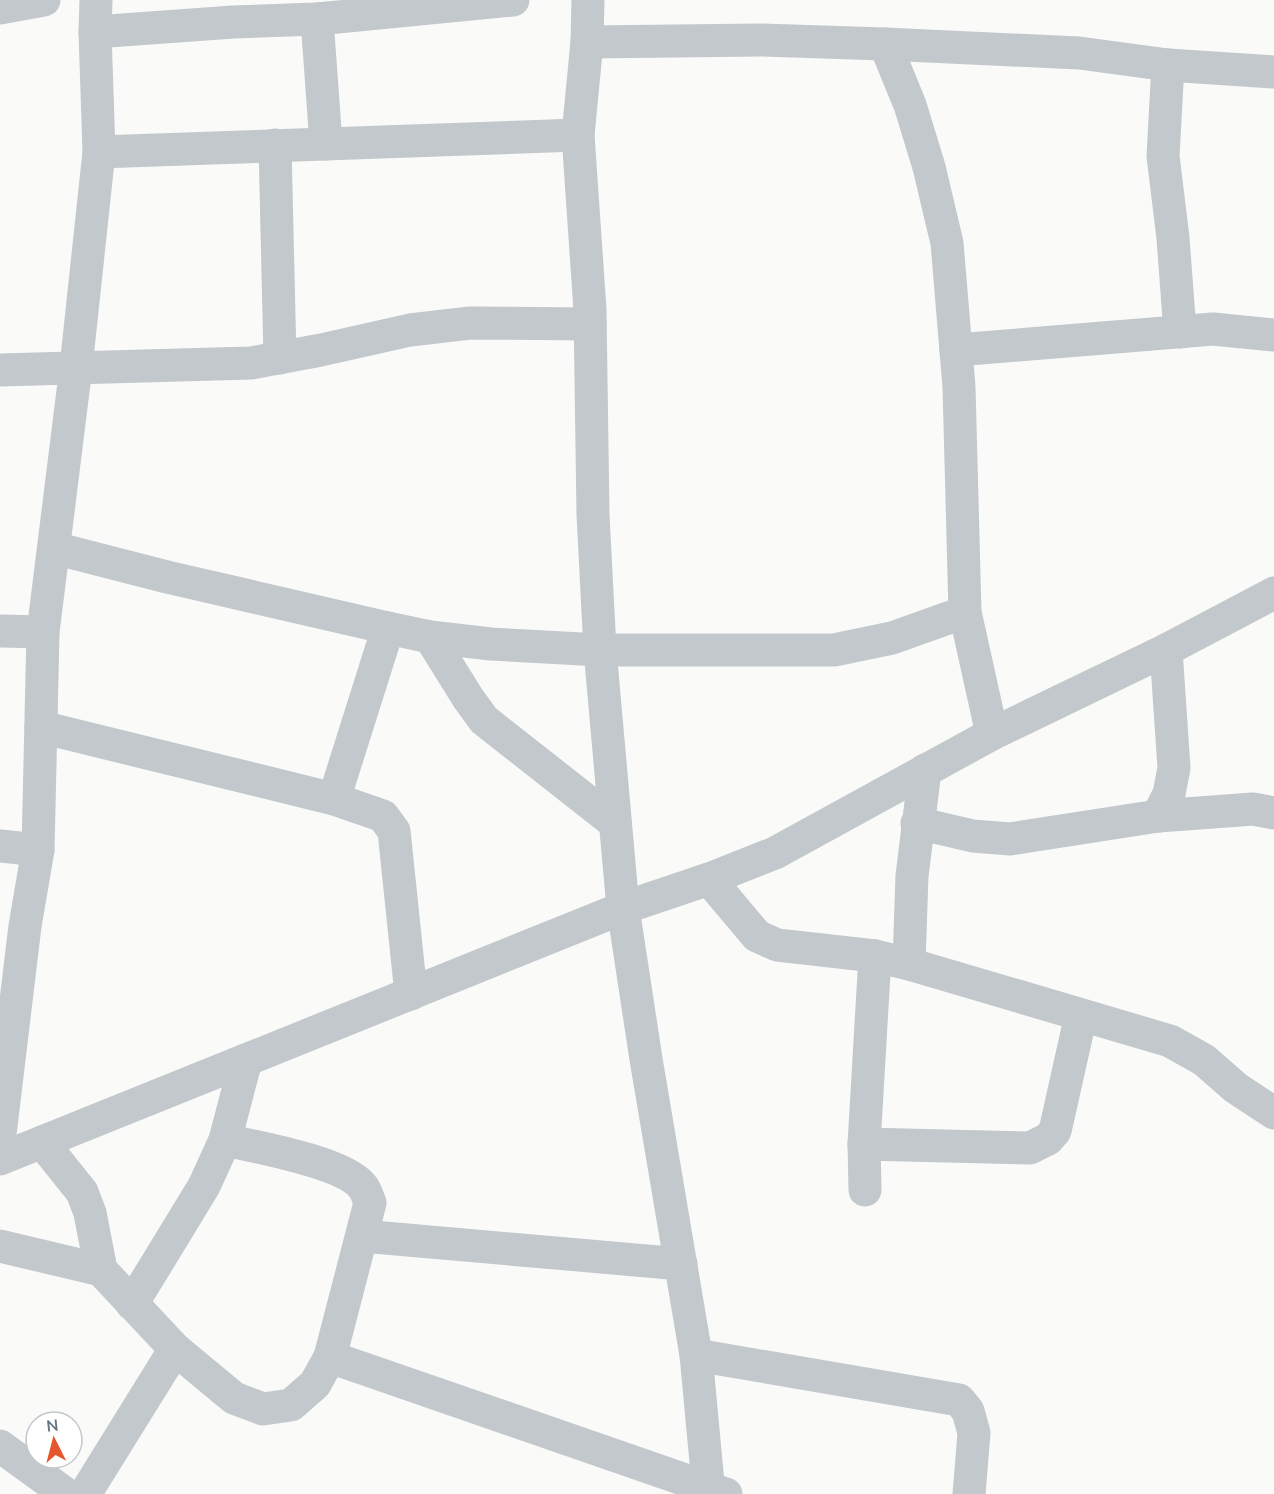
<svg xmlns="http://www.w3.org/2000/svg" width="1274" height="1494" font-family="'Nunito Sans',sans-serif">
<style>
.lines{fill:none;stroke-linecap:round;stroke-linejoin:round}
.minor{stroke:#c3c8cc;stroke-width:33}
</style>
<rect width="100%" height="100%" fill="#fafaf8"/>
<g class="lines">
<g class="minor">
<path d="M588,0L587,42L578,135L590,310L593,515L600,650L623,908L646,1059L696,1355L709,1494"/>
<path d="M0,8L44,0"/>
<path d="M317,19L326,144"/>
<path d="M95,32L233,22L317,19L513,0"/>
<path d="M587,42L761,40L885,44L1079,53L1168,65L1274,72"/>
<path d="M885,44L910,105L929,167L947,243L959,387L965,612L992,734"/>
<path d="M1168,65L1163,156L1173,238L1180,332"/>
<path d="M275,145L280,358"/>
<path d="M99,152L578,135"/>
<path d="M956,350L1213,329L1274,335"/>
<path d="M0,370L251,363L321,350L410,330L470,323L590,324"/>
<path d="M54,548L167,577L388,628L430,637L491,644L600,650H834L892,638L965,612"/>
<path d="M0,631L43,632"/>
<path d="M430,637L468,698L484,720L615,823"/>
<path d="M41,727L334,799L383,816L394,831L411,994"/>
<path d="M334,799L388,628"/>
<path d="M1158,816L1169,794L1174,768L1166,650"/>
<path d="M917,823L973,836L1010,839L1158,816L1253,809L1274,813"/>
<path d="M0,846L38,850"/>
<path d="M709,879L757,936L777,945L875,956L909,964L1170,1041L1204,1060L1236,1088L1274,1113"/>
<path d="M909,964L912,876L925,770"/>
<path d="M0,1134L25,926L38,850L43,632L76,367L99,152L95,32L96,0"/>
<path d="M42,1142L82,1192L90,1213L101,1270"/>
<path d="M864,1144L1030,1148L1048,1139L1055,1131L1081,1015"/>
<path d="M0,1159L623,908L709,879L775,853L992,734L1166,650L1274,593"/>
<path d="M865,1190L864,1144L875,956"/>
<path d="M362,1236L681,1264"/>
<path d="M0,1246L101,1270L175,1349L234,1398L263,1409L291,1405L315,1384L330,1357L370,1203C368,1198 366,1190 362,1186C343,1162 256,1147 225,1140"/>
<path d="M132,1304L204,1186L225,1140L246,1060"/>
<path d="M696,1355L959,1400L968,1411L974,1433L969,1494"/>
<path d="M330,1357L726,1494"/>
<path d="M0,1446L66,1494"/>
<path d="M85,1494L175,1349"/>
</g>
</g>
<g transform="translate(54 1440) rotate(354)"><circle r="28" fill="#ffffff" stroke="#c1c8cd" stroke-width="1.5"/>
<path d="M0-4.5L10 22L0 15L-10 22Z" fill="#e4572e"/>
<text y="-9" font-size="16" font-weight="bold" text-anchor="middle" fill="#657683">N</text>
</g>
</svg>
